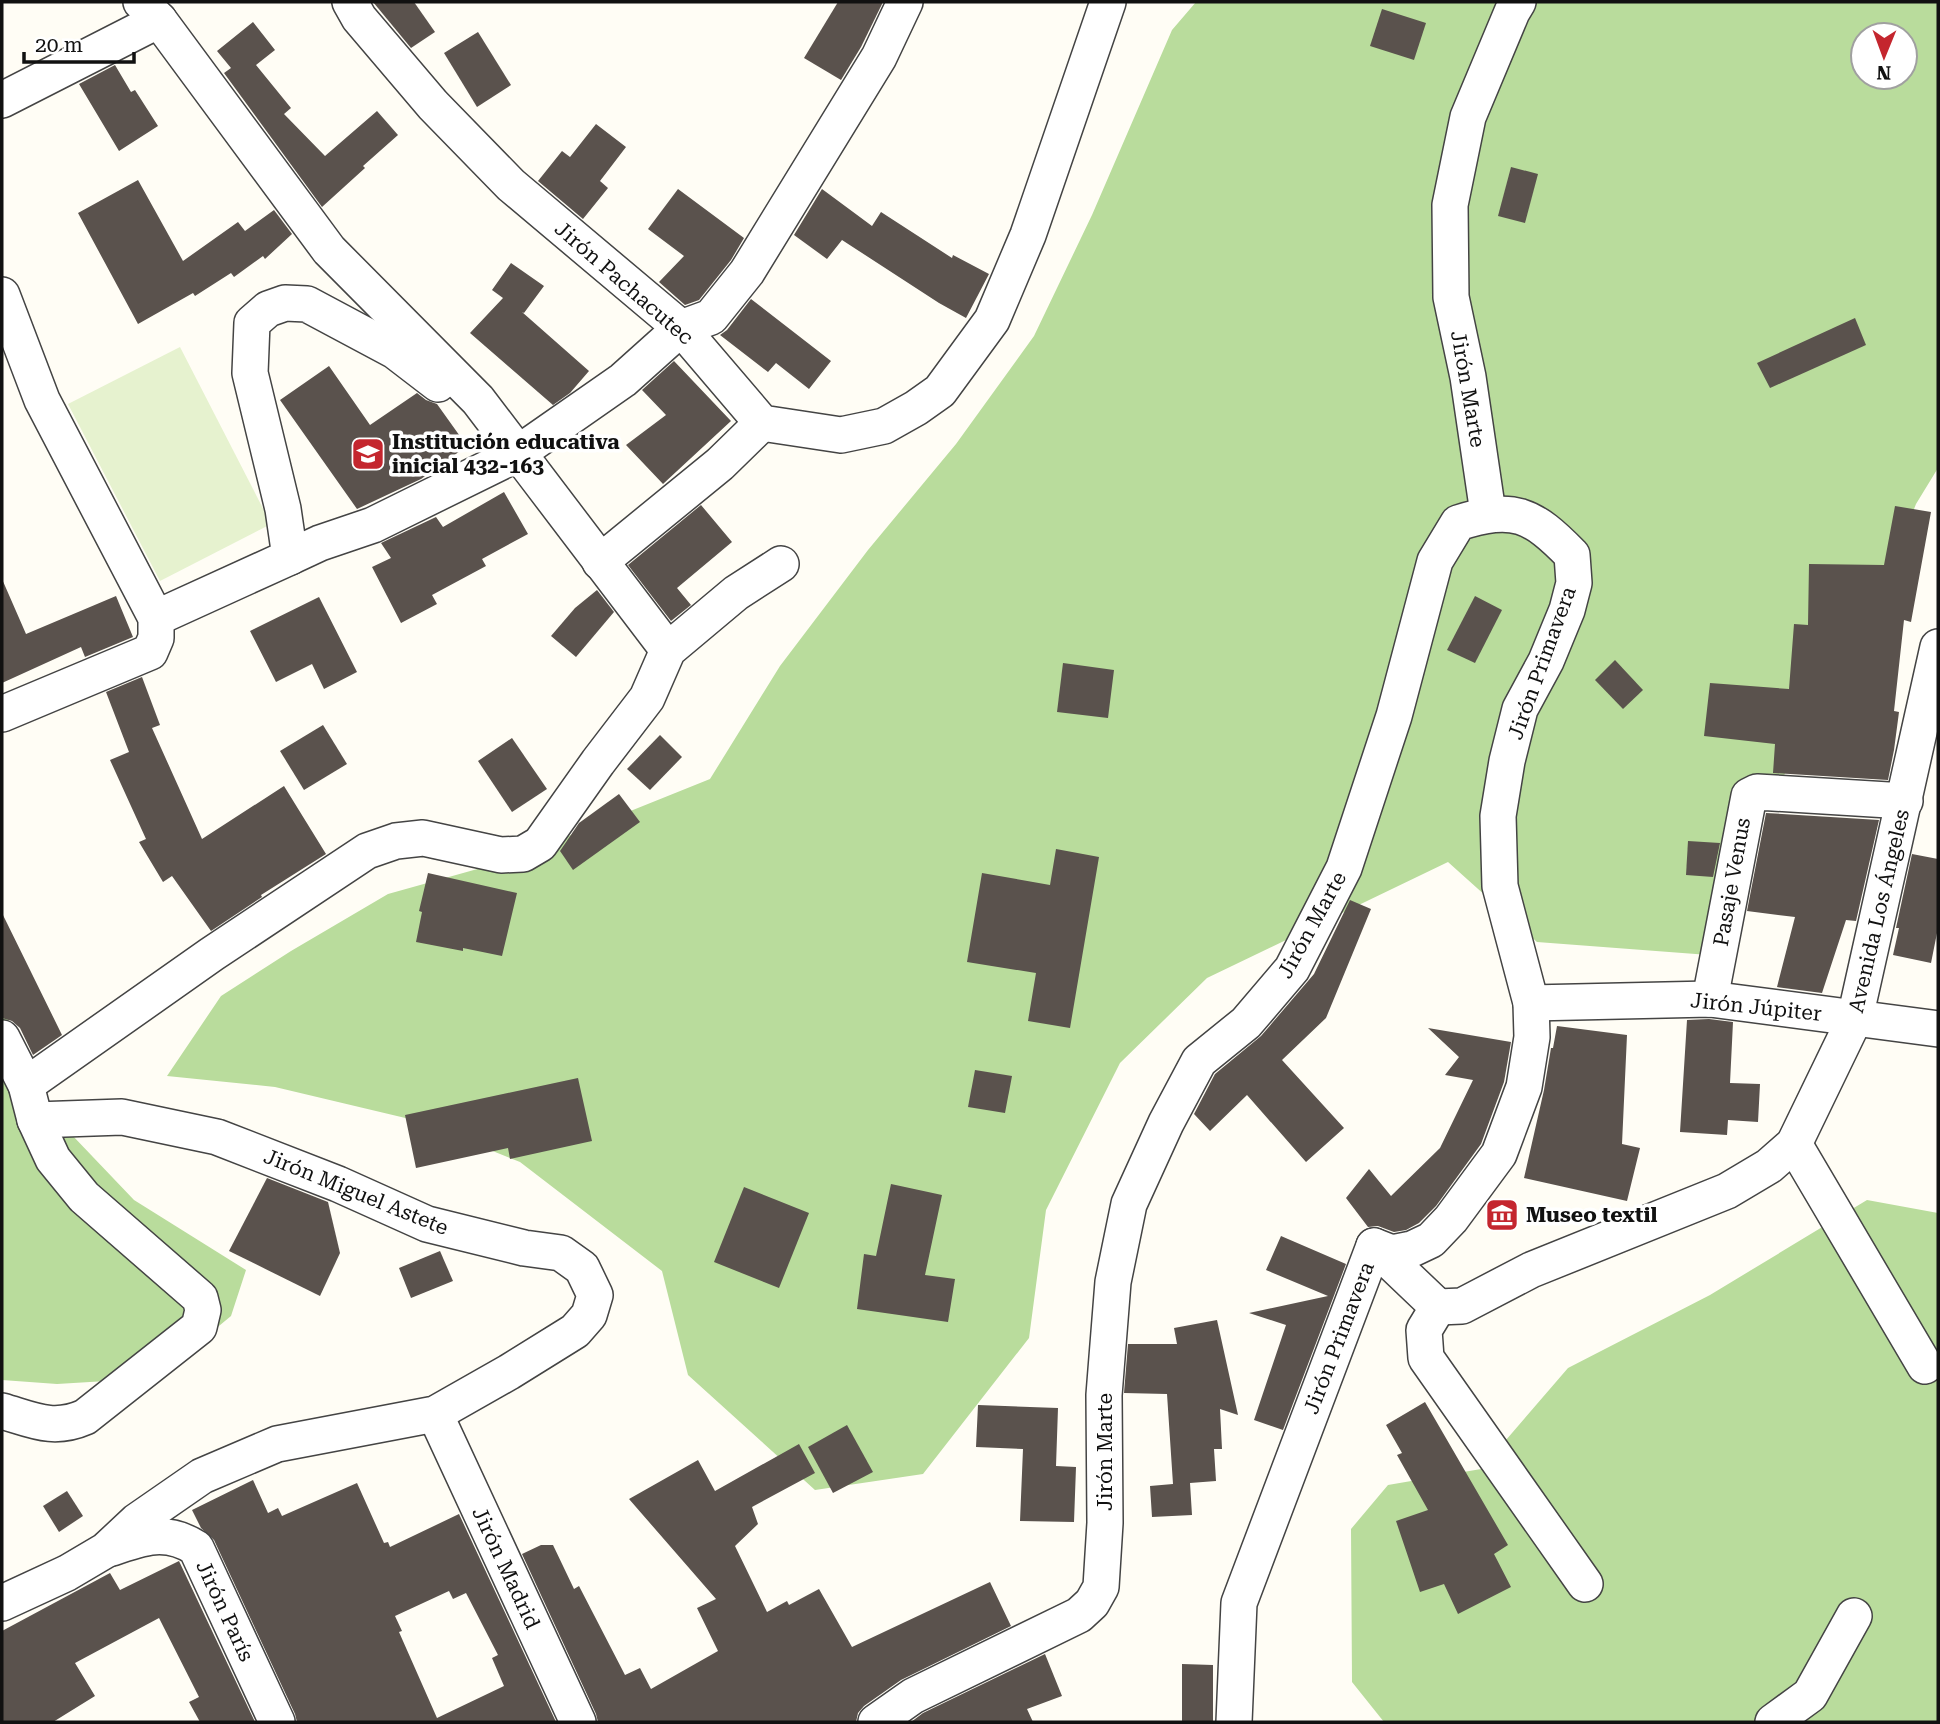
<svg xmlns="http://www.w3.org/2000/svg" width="1940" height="1724" font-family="'Roboto Serif',serif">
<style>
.forest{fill:#b9dc9c;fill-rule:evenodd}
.pitch{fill:#e6f2cf}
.building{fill:#5a524d;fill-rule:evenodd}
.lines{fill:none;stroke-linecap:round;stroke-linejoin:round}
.street-casing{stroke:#444;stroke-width:38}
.street{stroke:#fff;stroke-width:35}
.labels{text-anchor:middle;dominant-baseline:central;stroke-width:7;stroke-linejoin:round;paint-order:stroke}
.street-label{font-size:21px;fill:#111;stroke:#fff}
.poi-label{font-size:21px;font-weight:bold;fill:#111;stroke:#fff;text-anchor:start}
</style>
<rect width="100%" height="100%" fill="#fffdf5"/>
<g class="forest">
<path d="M1196,2H1938V468L1916,504L1867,628L1760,818L1722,956L1537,942L1448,862L1207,978L1120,1063L1046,1210L1029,1338L923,1474L815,1490L688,1375L662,1271L520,1162L418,1121L275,1087L167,1076L221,996L291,951L388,894L506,861L710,779L780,666L868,550L956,444L1034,336L1092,215L1172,30ZM1863,35H1905V77H1863Z"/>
<path d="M2,1005L51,1113L134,1200L246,1270L231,1316L156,1378L57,1384L2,1380Z"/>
<path d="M1867,1200L1938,1213V1722H1384L1352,1682L1351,1529L1388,1485L1481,1469L1568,1368L1710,1295Z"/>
</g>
<path class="pitch" d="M180,347L271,524L160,581L68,404Z"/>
<g class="building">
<path d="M373,2H414L435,32L411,48Z"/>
<path d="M838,2H883L861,47L841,80L804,58Z"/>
<path d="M1382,9L1426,23L1414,60L1370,46Z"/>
<path d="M253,22L275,50L256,65L291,108L284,114L325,156L377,111L398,135L363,166L365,168L322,207L224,73L231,68L217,51Z"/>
<path d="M478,32L511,85L477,107L444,53Z"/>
<path d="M115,65L131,92L135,90L158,126L119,151L79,84Z"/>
<path d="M596,124L626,147L600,181L608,188L583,219L538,181L562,151L570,157Z"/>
<path d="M1511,167L1538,174L1525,223L1498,216Z"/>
<path d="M138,180L183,261L238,222L245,231L274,210L292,234L265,259L263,256L234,277L231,273L195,296L193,293L138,324L78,213Z"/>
<path d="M678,189L744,238L731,260L699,300L685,305L659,282L684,256L648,229Z"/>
<path d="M822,189L872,226L881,212L952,258L953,255L989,274L966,318L939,303L842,240L827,259L794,235Z"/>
<path d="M511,263L544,286L524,313L522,312L589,371L570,393L553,405L470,333L503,298L492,290Z"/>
<path d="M751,299L831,361L809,389L776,363L768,372L720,335L727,330Z"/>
<path d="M1855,318L1866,345L1770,388L1757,363Z"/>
<path d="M674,361L731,421L663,484L626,445L666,415L642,390Z"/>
<path d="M329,366L370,425L417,393L426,400L437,404L467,446L421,479L357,509L280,400Z"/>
<path d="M504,492L528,534L482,559L486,566L432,595L437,604L401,623L372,567L391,558L381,543L436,517L443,527Z"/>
<path d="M701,505L732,542L677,588L691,605L671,621L628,565Z"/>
<path d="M1895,506L1931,512L1911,622L1904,620L1894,711L1899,712L1894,750L1888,780L1773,773L1775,744L1704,736L1710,683L1789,689L1794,624L1808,625L1809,564L1884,565Z"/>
<path d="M2,579L26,634L116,596L133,637L85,657L81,647L2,683Z"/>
<path d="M597,590L614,612L576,657L551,636L575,608Z"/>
<path d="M1475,596L1502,610L1475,663L1447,650Z"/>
<path d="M319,597L357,672L324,689L312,664L276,682L250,631Z"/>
<path d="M1615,660L1643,690L1623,709L1595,680Z"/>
<path d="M1063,663L1114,670L1108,718L1057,712Z"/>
<path d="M142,677L160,725L152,728L202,839L284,786L326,854L261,895L262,897L211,931L172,876L163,882L139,842L146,839L110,760L129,752L106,692Z"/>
<path d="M323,725L347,764L304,790L280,751Z"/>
<path d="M660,735L682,757L650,790L627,769Z"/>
<path d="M512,738L547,789L512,812L478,761Z"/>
<path d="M619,794L640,822L573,870L560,851L579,823Z"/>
<path d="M1766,813L1879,820L1856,921L1846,920L1822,993L1777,987L1795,917L1747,911Z"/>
<path d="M1688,841L1720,843L1713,877L1686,875Z"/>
<path d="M1056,849L1099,857L1070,1028L1028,1021L1036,973L967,962L982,873L1050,885Z"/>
<path d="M1912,854L1938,859V928L1931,963L1893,955L1899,928H1896Z"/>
<path d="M428,873L517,893L502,956L463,948V951L416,942L422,912L419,911Z"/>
<path d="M1350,900L1371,909L1326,1018L1282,1060L1344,1128L1306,1162L1247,1095L1210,1131L1194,1114L1215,1074L1261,1036L1314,974Z"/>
<path d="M2,913L62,1035L33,1055L20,1028L12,1021L2,1018Z"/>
<path d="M1709,1019L1733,1022L1730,1083L1760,1084L1758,1122L1728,1120L1727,1135L1680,1132L1687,1020Z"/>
<path d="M1557,1026L1627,1035L1622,1144L1640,1148L1627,1201L1524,1178L1544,1090L1551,1048H1553Z"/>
<path d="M1428,1028L1511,1042L1504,1082L1481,1144L1436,1206L1419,1223L1406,1230L1394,1232L1378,1226L1368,1227L1346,1198L1369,1169L1391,1196L1440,1148L1473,1080L1445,1075L1459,1057Z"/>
<path d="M975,1070L1012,1076L1005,1113L968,1107Z"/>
<path d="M578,1078L592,1141L510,1159L508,1148L416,1168L405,1115Z"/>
<path d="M267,1178L328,1202L340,1253L320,1296L229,1251Z"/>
<path d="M891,1184L942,1195L925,1275L955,1279L948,1322L857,1309L864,1254L876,1256Z"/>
<path d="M744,1187L809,1213L779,1288L714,1262Z"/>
<path d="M1281,1236L1346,1264L1283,1430L1254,1420L1286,1325L1249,1313L1328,1296L1266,1270Z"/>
<path d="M440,1251L453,1281L411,1298L399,1268Z"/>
<path d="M1217,1320L1238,1415L1220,1409L1222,1449H1214L1216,1481L1190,1483L1192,1515L1152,1517L1150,1486L1173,1484L1167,1394L1124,1393L1128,1344H1177L1174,1328Z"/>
<path d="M1425,1402L1508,1545L1494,1554L1511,1587L1458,1614L1444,1584L1420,1592L1396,1521L1428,1510L1397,1455L1402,1453L1386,1425Z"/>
<path d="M978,1405L1058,1408L1056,1466L1076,1467L1074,1522L1020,1521L1023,1449L976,1447Z"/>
<path d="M847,1425L873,1472L833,1493L808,1447Z"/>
<path d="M799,1444L815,1473L752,1507L758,1524L735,1546L767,1612L787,1601L789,1605L819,1589L852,1647L990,1582L1011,1626L901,1680L864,1706L858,1713L856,1722H598L596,1714L522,1554L541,1545H553L574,1589L579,1586L625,1675L640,1668L651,1689L718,1651L697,1608L716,1599L629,1499L698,1460L715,1491Z"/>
<path d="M253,1480L268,1513L278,1508L282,1516L357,1483L384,1543L388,1542L390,1547L459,1514L556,1722H297L295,1714L214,1540L201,1528L192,1510ZM449,1591L453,1599L466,1593L498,1655L492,1658L504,1686L437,1718L399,1632L402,1631L395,1616Z"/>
<path d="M67,1491L83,1516L59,1532L43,1506Z"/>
<path d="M179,1561L255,1722H200L189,1702L199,1697L159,1618L75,1663L95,1696L53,1722H2V1631L110,1573L120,1590Z"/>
<path d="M1045,1654L1062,1696L1027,1709L1033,1722H911L923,1713Z"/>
<path d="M1182,1664L1213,1665V1722H1182Z"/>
</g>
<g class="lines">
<defs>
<g id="street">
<path d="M141,2L159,20L329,250L478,400L668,650"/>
<path d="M350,2L359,18L433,105L511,185L681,328L762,423L841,435L884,426L916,408L940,391L992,320L1028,235L1108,2"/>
<path d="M2,100L159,20"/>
<path d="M2,295L42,400L156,618V638L150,652L2,714"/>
<path d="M1488,513L1468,377L1451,297L1450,205L1468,117L1512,12L1518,2"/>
<path d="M290,557L320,543L373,525L517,454L623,380L681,328L711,317L747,272L879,57L905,2"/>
<path d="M600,562L720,464L762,423"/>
<path d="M156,618L290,557L283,509L250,373L252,323L268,309L285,303L307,304L395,351L438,384"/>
<path d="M1710,999L1749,796L1757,792L1905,801"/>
<path d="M1531,1003L1710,999L1938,1029"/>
<path d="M2,1038L26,1085L35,1120L122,1117L217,1137L338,1184L427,1224L524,1248L561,1253L582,1268L595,1295L589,1315L575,1331L509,1372L435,1414L277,1444L202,1476L137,1521L106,1550L67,1573L2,1603"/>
<path d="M26,1085L212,954L367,851L396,841L423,838L501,855L523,854L540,844L598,762L647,698L668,650L736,593L781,564"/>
<path d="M1794,1144L1925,1366"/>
<path d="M1374,1246L1438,1307L1462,1306L1531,1270L1727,1191L1769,1166L1794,1144L1855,1018L1938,647"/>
<path d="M1438,1307L1424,1330L1426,1358L1585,1584"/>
<path d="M2,1411C33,1420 53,1431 85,1417L199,1327L203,1310L200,1298L84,1197L53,1159L35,1120"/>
<path d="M435,1414L578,1722"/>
<path d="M112,1548C143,1537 167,1529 196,1548L277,1722"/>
<path d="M876,1722L913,1696L1079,1615L1092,1603L1101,1587L1105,1523L1104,1395L1113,1282L1129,1204L1166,1123L1199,1061L1246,1023L1292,969L1344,868L1394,716L1435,561L1458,523C1514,505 1532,514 1572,555L1574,583L1567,610L1546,661L1520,709L1507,761L1498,816L1500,886L1531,1003L1532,1037L1524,1087L1499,1154L1451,1219L1431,1240L1412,1249L1392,1253L1374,1246L1239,1603L1234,1722"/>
<path d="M1773,1722L1810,1695L1854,1616"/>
</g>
</defs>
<use href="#street" class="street-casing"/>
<use href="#street" class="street"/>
</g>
<defs>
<symbol id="school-square" viewBox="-11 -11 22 22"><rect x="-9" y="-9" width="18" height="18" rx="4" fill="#c4262e" stroke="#fff"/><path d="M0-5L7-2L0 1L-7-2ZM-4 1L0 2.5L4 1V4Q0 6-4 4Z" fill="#fff"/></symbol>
<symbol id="museum-square" viewBox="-11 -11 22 22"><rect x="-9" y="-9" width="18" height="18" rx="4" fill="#c4262e" stroke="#fff"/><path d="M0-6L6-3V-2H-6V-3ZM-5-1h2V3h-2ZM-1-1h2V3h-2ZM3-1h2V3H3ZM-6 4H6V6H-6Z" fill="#fff"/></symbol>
</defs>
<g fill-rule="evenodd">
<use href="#school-square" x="349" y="435" width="38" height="38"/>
<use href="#museum-square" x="1483" y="1196" width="38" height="38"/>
</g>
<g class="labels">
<g class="street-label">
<text transform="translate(624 283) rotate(41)">Jirón Pachacutec</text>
<text transform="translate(1468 389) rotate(80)">Jirón Marte</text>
<text transform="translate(1542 663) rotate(-70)">Jirón Primavera</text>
<text transform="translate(1732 882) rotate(-80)">Pasaje Venus</text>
<text transform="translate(1879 911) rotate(-77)">Avenida Los Ángeles</text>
<text transform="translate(1312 925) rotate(-61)">Jirón Marte</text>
<text transform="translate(1756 1007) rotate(6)">Jirón Júpiter</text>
<text transform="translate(356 1192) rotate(22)">Jirón Miguel Astete</text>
<text transform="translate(1339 1338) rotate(-69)">Jirón Primavera</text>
<text transform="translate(1105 1452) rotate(-90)">Jirón Marte</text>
<text transform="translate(506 1568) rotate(65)">Jirón Madrid</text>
<text transform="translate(225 1611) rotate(65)">Jirón París</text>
</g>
<g class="poi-label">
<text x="392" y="442">Institución educativa<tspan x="392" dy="24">inicial 432-163</tspan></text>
<text x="1526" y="1215">Museo textil</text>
</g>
</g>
<rect width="1940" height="1724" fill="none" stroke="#111111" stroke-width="7"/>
<g transform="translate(1884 56) rotate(181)"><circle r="33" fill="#ffffff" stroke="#a0a0a0" stroke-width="2"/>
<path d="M0-5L12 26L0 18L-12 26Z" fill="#c4262e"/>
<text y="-10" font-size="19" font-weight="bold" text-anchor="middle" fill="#111111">N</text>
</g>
<path d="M24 52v10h110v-10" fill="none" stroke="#111111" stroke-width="3.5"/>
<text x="35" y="52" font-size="21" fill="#111111" stroke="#ffffff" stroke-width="5" paint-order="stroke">20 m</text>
</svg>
